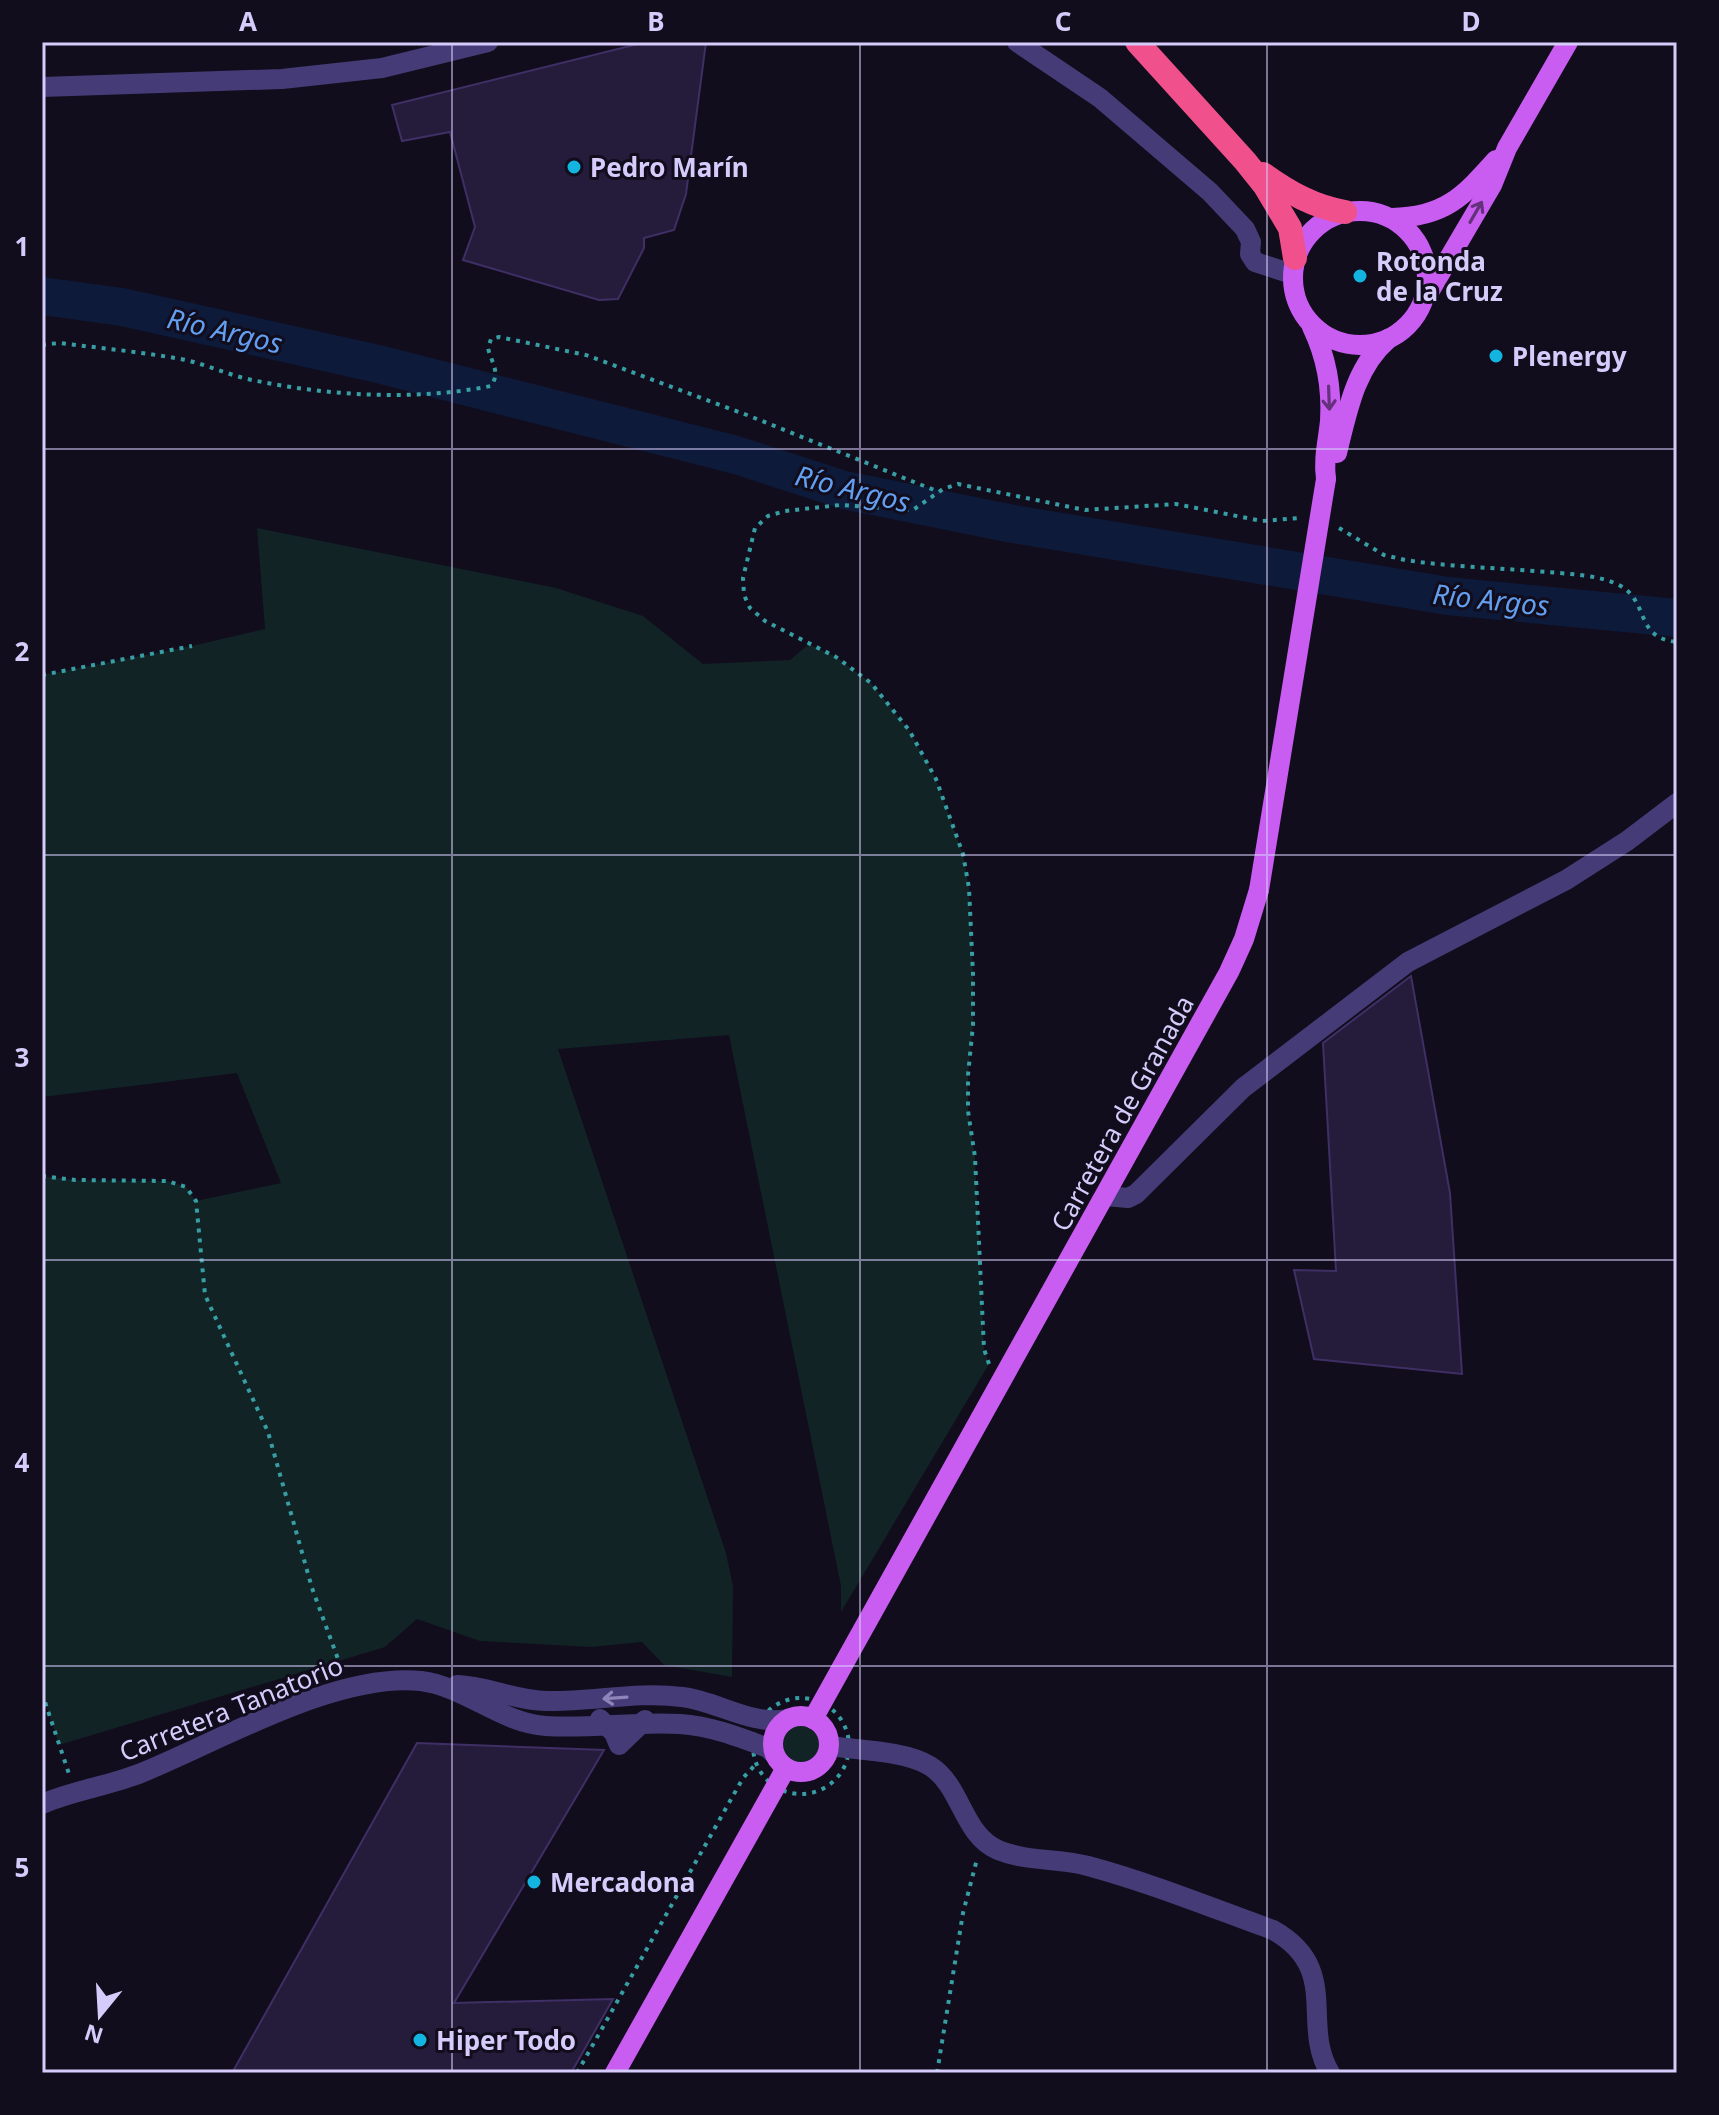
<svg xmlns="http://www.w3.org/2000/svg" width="1719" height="2115" font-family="'Noto Sans',sans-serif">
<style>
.green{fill:#112325}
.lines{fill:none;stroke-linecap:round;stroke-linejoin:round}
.river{stroke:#0e1a39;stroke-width:38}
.building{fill:#251b3b;stroke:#3f2f65;stroke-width:2}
.path{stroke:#379ea4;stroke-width:4;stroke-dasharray:4 6;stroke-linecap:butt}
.minor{stroke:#453c77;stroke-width:20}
.major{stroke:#ca5df1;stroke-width:20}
.highway{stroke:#f0518c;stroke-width:24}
.major-bridge{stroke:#ca5df1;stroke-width:20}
.oneway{stroke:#64317c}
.oneway2{stroke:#8e84b9}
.grid{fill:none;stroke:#d6ccfb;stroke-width:2;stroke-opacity:0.55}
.poi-dot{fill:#13b4df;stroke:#110d1c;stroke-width:3}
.labels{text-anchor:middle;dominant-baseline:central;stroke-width:6;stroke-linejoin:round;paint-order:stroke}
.poi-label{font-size:26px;font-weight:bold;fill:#d6ccfb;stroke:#110d1c;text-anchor:start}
.street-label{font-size:26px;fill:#d6ccfb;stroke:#110d1c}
.water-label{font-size:28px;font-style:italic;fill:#639ff1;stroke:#110d1c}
.neatline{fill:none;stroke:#d6ccfb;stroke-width:3}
.grid-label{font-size:26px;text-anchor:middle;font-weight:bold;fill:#d6ccfb}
</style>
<rect width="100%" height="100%" fill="#110d1c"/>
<g class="green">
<path d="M257,528L556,588L643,616L703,664L790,660L809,644L836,657L871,683L909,730L936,779L963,854L969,888L973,974V1025L968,1075V1111L975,1157L984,1349L989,1364L841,1612V1586L729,1035L558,1049L726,1553L733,1586L732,1677L664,1665L642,1642L591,1647L480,1641L417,1619L385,1647L59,1745L42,1693V1176L75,1180L167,1181L186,1187L196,1201L281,1183L237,1073L42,1097V675L192,646L265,629Z"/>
<circle cx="801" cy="1744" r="23"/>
</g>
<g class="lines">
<path class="river" d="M42,296L122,307L378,364L736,455L844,490L1013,524L1448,596L1677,618"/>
</g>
<g class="building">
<path d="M646,42H706L686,194L674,230L644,238V248L618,299L599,300L463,260L475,227L450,132L402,141L392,105Z"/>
<path d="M1411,976L1450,1193L1462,1374L1314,1359L1294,1270L1336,1271L1323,1043Z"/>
<path d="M417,1743L604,1750L454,2003L613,1999L571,2073H232Z"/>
</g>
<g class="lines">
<g class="path">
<path d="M42,345L59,343C100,348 141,352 181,359C206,364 228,375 252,380C329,396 415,401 491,386C501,372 491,362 488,348L491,339L499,337L586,355L747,415L939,492"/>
<path d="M1339,528L1384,555L1405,560C1452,567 1499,568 1547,572C1570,574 1599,575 1619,585C1650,601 1634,638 1677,642"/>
<path d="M42,675L192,646"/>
<path d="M42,1176L75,1180L167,1181L186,1187L196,1201L205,1295L268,1432L312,1588L342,1670"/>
<path d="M989,1364L984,1349L975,1157L968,1111V1075L973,1025V974L969,888L963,854L936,779L909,730L871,683L836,657L765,621L750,608L744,595L743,578L755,528L768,516L785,511L840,505L913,510L943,489L958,484L1085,510L1176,504L1262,521L1300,518"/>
<path d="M42,1693L69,1774"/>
<circle cx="801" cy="1746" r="48"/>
<path d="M577,2073L743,1778L755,1765"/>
<path d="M937,2073L963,1913L977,1859"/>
</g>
<g class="minor">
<path d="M1017,42L1100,98L1210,192L1245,229L1251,242L1250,254L1255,262L1292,274"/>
<path d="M42,87L282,79L382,68L488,42"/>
<path d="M1106,1196L1128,1198L1136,1194L1243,1088L1408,962L1566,880L1627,841L1677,803"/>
<path d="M457,1685C488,1686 516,1701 547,1701C592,1702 637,1691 682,1697C718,1701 750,1726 788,1719"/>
<path d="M600,1719L614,1733L619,1745L645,1720"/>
<path d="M829,1746C858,1750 906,1751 930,1766C962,1786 962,1834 998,1850C1027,1862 1059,1858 1088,1866C1151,1883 1212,1908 1273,1930C1342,1969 1300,2023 1330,2073"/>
<path d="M42,1804C74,1790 109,1786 141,1773C220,1741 336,1672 421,1681C466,1687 501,1723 546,1726C591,1729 636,1721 680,1724C711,1726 739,1737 768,1748L775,1755"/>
</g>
<g class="major">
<circle cx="1360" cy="278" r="67"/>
<path d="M1392,218C1444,217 1463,197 1496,160"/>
<path d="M1428,294L1492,185L1507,148L1568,42"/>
<path d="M1312,327C1326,356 1332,389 1330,421C1328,441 1323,459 1326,479"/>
<path d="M1337,453C1347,413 1355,367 1388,339"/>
<circle cx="801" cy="1744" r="28"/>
<path d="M813,1719L1229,972L1244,939L1259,890"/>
<path d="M615,2073L786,1768"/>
</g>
<g class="highway">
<path d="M1137,42L1245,161L1265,186L1290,228L1295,258"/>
<path d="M1263,174C1288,192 1314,207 1345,212"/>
</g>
<path class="major-bridge" d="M1259,890L1326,479"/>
</g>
<defs><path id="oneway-shaft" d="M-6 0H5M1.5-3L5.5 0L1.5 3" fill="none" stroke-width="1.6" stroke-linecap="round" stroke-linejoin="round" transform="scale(2)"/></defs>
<g class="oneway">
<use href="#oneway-shaft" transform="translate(1476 212) rotate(-60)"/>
<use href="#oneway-shaft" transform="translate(1329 398) rotate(88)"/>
</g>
<use class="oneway2" href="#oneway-shaft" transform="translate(615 1698) rotate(176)"/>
<path class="grid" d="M452,42V2073M860,42V2073M1267,42V2073M42,449H1677M42,855H1677M42,1260H1677M42,1666H1677"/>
<g class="poi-dot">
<circle cx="574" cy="167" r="8"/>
<circle cx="1360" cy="276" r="8"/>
<circle cx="1496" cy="356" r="8"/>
<circle cx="534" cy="1882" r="8"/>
<circle cx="420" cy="2040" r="8"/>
</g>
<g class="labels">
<g class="poi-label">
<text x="590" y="167">Pedro Marín</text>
<text x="1376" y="261">Rotonda<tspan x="1376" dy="30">de la Cruz</tspan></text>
<text x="1512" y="356">Plenergy</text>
<text x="550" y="1882">Mercadona</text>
<text x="436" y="2040">Hiper Todo</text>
</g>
<g class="street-label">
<text transform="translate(1122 1113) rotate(-61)">Carretera de Granada</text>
<text transform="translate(231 1708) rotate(-22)">Carretera Tanatorio</text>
</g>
<g class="water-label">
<text transform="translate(225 330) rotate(13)">Río Argos</text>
<text transform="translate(853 488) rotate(14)">Río Argos</text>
<text transform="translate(1491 599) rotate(6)">Río Argos</text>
</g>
</g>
<rect width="1719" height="2115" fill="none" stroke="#110d1c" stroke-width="88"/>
<g transform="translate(100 2015) rotate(198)" stroke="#110d1c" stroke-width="6" paint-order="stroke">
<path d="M0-6L14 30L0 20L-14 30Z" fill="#d6ccfb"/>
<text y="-12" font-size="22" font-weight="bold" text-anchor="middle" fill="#d6ccfb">N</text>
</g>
<rect x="44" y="44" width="1631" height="2027" class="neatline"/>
<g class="grid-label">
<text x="248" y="31">A</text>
<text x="656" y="31">B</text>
<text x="1063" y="31">C</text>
<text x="1471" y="31">D</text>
<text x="22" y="256">1</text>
<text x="22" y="661">2</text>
<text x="22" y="1067">3</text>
<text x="22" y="1472">4</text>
<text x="22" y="1877">5</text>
</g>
</svg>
